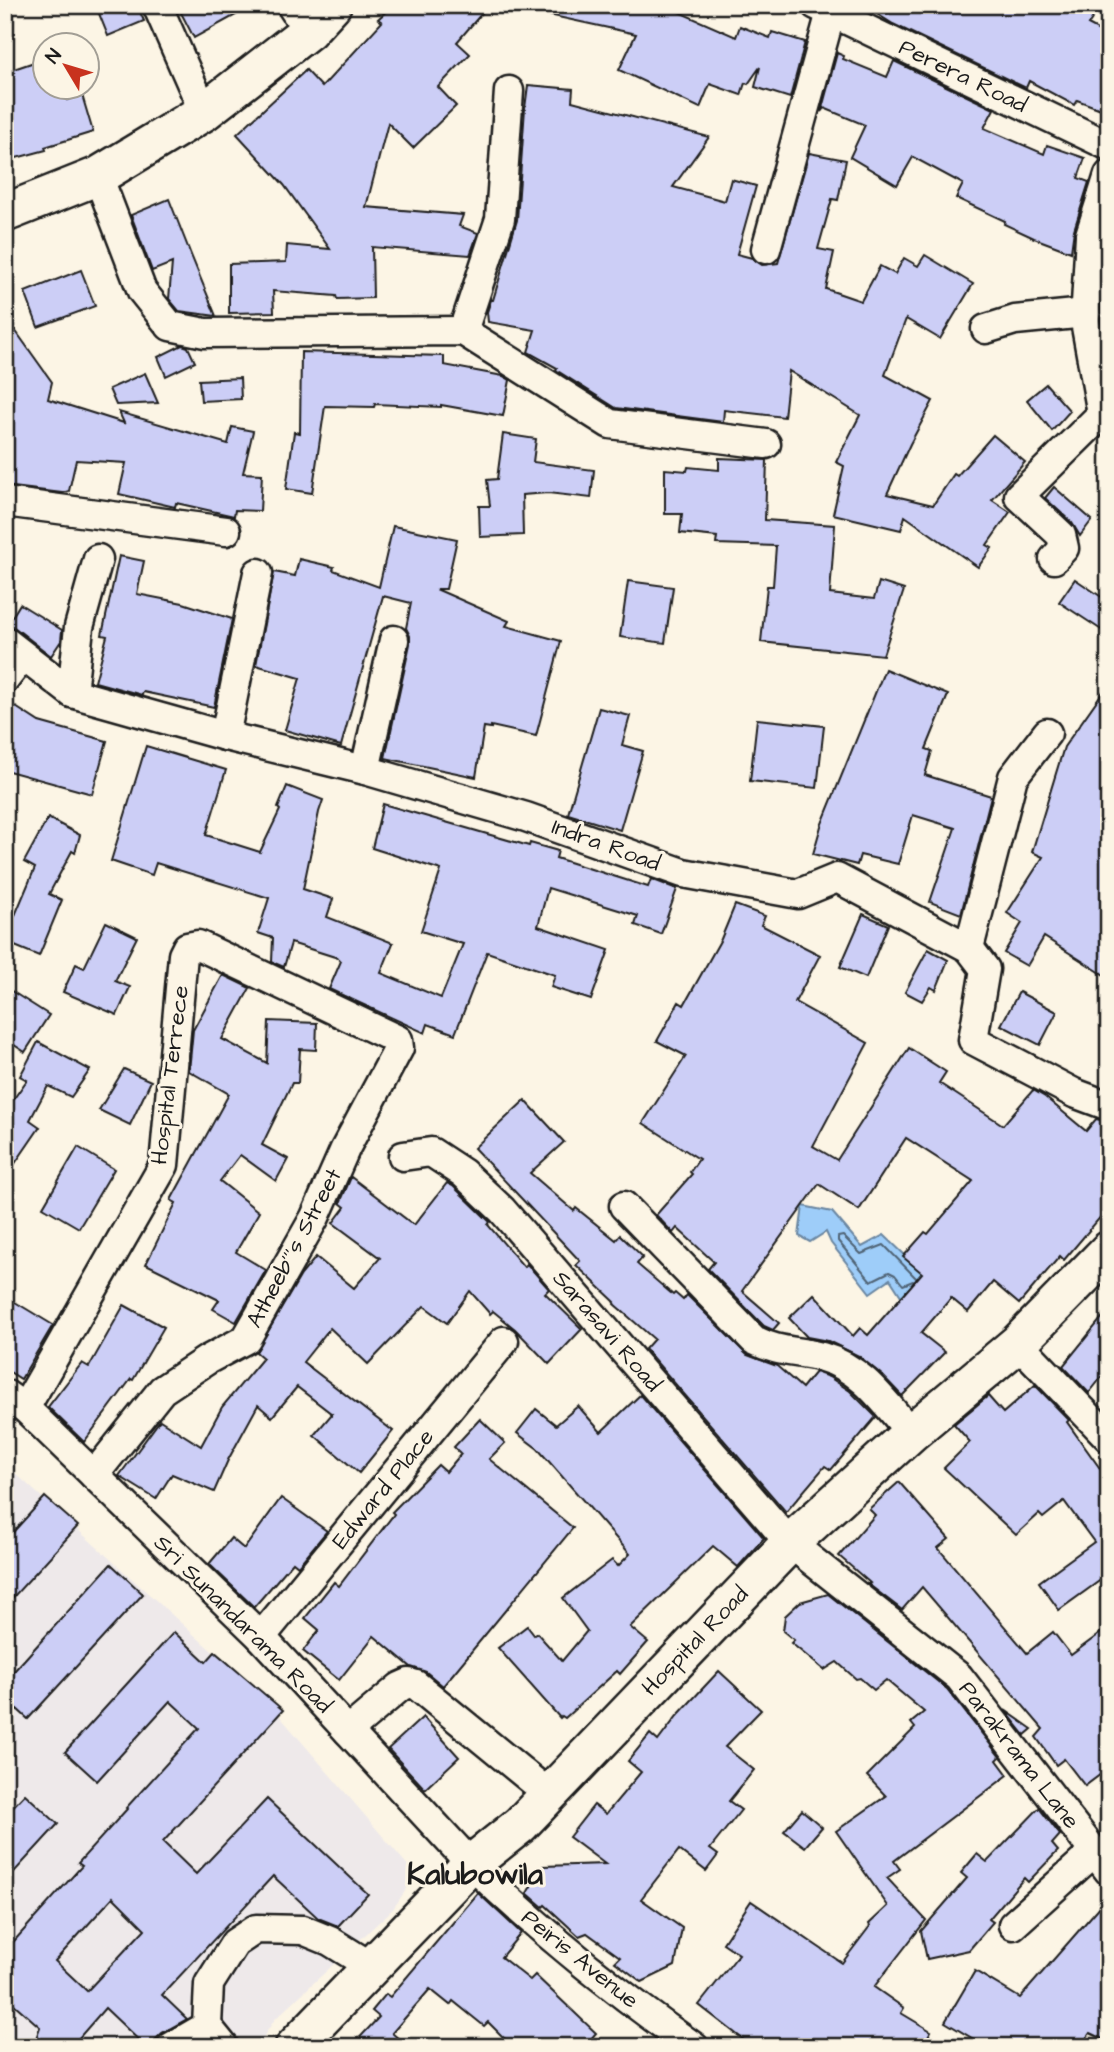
<svg xmlns="http://www.w3.org/2000/svg" width="1114" height="2052" font-family="'Architects Daughter',sans-serif">
<style>
.built{fill:#eee9ea}
.water{fill:#9ecdf9;stroke:#6a86a1;stroke-width:2}
.lines{fill:none;stroke-linecap:round;stroke-linejoin:round}
.shore{stroke:#506374;stroke-width:2}
.building{fill:#cccef6;stroke:#1c1c1c;stroke-width:2;fill-rule:evenodd}
.minor-casing{stroke:#1c1c1c;stroke-width:33}
.major-casing{stroke:#1c1c1c;stroke-width:42}
.minor{stroke:#fcf5e5;stroke-width:28}
.major{stroke:#fcf5e5;stroke-width:37}
.labels{text-anchor:middle;dominant-baseline:central;stroke-width:6;stroke-linejoin:round;paint-order:stroke}
.street-label{font-size:23px;fill:#1c1c1c;stroke:#fcf5e5}
.district-label{font-size:30px;font-weight:bold;fill:#1c1c1c;stroke:#fcf5e5}
</style>
<rect width="100%" height="100%" fill="#fcf5e5"/>
<filter id="ink" filterUnits="userSpaceOnUse"><feTurbulence type="fractalNoise" baseFrequency=".0143" numOctaves="2"/><feDisplacementMap in="SourceGraphic" scale="14" xChannelSelector="R" yChannelSelector="G"/><feConvolveMatrix kernelMatrix="1 2 1 2 8 2 1 2 1" color-interpolation-filters="sRGB"/></filter>
<g filter="url(#ink)">
<path class="built" d="M5,1464L264,1698L416,1875L393,1909L275,2019L257,2047H5Z"/>
<path class="water" d="M803,1206L832,1212L862,1247L884,1235L930,1279L901,1296L890,1279L870,1293L831,1243L826,1232L810,1242L799,1236Z"/>
<g class="lines">
<path class="shore" d="M913,1281L903,1285L895,1275L889,1272L871,1281L838,1241V1237L843,1236L861,1254L884,1245L916,1278"/>
</g>
<g class="building">
<path d="M111,5H137L144,21L108,36L98,11Z"/>
<path d="M177,5H254L194,38Z"/>
<path d="M393,5H489L457,42L470,54L438,87L456,106L413,148L388,123L366,207L463,215L459,226L478,233L470,255L372,247L373,298L337,299L336,296L273,291L274,312L229,313V264L286,262L287,245L330,249L284,185L237,134L306,70L322,87L382,22L378,19Z"/>
<path d="M545,5H663L736,37L740,26L770,38L772,32L805,42L790,98L755,87L760,67L748,84L745,83L741,95L710,84L700,108L619,70L636,34L544,14Z"/>
<path d="M863,5H1101L1088,25L1109,36V112L1077,100L1074,105L1029,81L1026,88L893,24Z"/>
<path d="M837,53L844,56L843,59L887,77L894,61L994,109L984,128L1044,154L1047,145L1085,158L1078,178L1089,182L1074,230L1071,252L1034,238L1004,224L1005,221L956,198L963,184L913,157L897,185L850,157L865,125L824,108L821,112Z"/>
<path d="M46,58V88H63L67,100L82,95L93,132L45,147L46,150L5,161V72Z"/>
<path d="M528,85L573,89L572,101L709,137L673,187L725,201L731,179L756,186L737,254L752,258L762,265L778,263L809,153L846,160L838,200L832,199L818,249L834,252L826,289L861,301L880,266L895,274L904,258L918,266L925,255L973,284L940,339L906,319L885,375L933,401L910,444L887,494L933,505L954,474L957,476L993,435L1025,462L992,500L1010,512L987,545L992,548L978,567L905,516L901,530L833,514L844,466L836,462L860,415L789,371L784,417L724,410L723,422L616,408L556,370L557,368L528,352L535,330L488,322L487,312L491,300H493L517,220L525,108Z"/>
<path d="M169,199L191,255L216,316L179,311L169,299L172,263L152,271L131,215Z"/>
<path d="M81,270L95,306L38,327L25,292Z"/>
<path d="M5,316L52,382L48,399L124,423L119,412L228,444L232,427L253,431L243,473L262,474L260,511L235,510L234,516L176,503L175,507L119,494L126,463L76,460L69,491L62,493L5,486Z"/>
<path d="M182,345L188,347L195,362L166,376L158,357Z"/>
<path d="M301,352L444,356V365L503,376L510,380L503,416L441,405V407L375,404L374,407L325,406L312,493L286,489L294,432L300,433Z"/>
<path d="M145,373L158,403L116,405L109,389Z"/>
<path d="M240,378L241,399L201,401L199,380Z"/>
<path d="M1046,384L1070,411L1052,431L1027,400Z"/>
<path d="M503,434L536,439L533,462L594,470L591,498L548,493L522,495L523,535L480,537L479,506H490L487,480L497,479Z"/>
<path d="M719,458L767,460L765,520L835,525L830,594L874,599L879,582L904,590L883,655L761,642L767,586H773L776,546L716,544L717,537L680,533L682,514H665V469L687,471L688,467L719,470Z"/>
<path d="M1054,487L1092,520L1080,536L1072,523L1045,498Z"/>
<path d="M393,526L457,539L446,589H436L509,621L506,626L561,641L536,736L491,726V728L484,727L476,777L385,758L410,644V636L406,628L411,603L383,596L341,746L285,730L300,678L256,665L274,572L295,576L299,559L334,567L333,570L379,587Z"/>
<path d="M119,556L144,561L137,594L183,603L232,619L214,707L143,692L142,695L95,682L107,636L102,635Z"/>
<path d="M1075,579L1109,602V635L1059,602Z"/>
<path d="M628,581L673,587L665,643L620,637Z"/>
<path d="M20,604L62,630L61,641L51,656L15,628L7,625Z"/>
<path d="M885,669L948,695L926,749L932,751L925,775L991,796L961,914L930,902L955,828L913,815L898,864L860,855L857,865L813,854L821,826Z"/>
<path d="M1109,683V978L1044,937L1027,966L1004,953L1022,923L1007,913L1043,857L1032,852L1064,747Z"/>
<path d="M5,700L39,722L107,741L92,794L5,770Z"/>
<path d="M599,708L630,716L622,745L643,751L620,830L568,814Z"/>
<path d="M757,719L824,726L817,788L750,781Z"/>
<path d="M146,746L226,770L206,835L260,852L280,810L278,808L287,786L323,800L319,812L303,889L333,899L327,917L393,943L381,973L441,998L463,944L421,931L441,870L372,848L383,804L529,846L530,843L558,851L556,858L648,887L651,879L677,889L661,934L635,925L638,916L548,888L538,926L609,950L591,1000L551,987L555,975L487,952L455,1034L428,1024L425,1033L329,989L341,961L338,958L291,943L284,967L272,962L273,938L258,933L269,898L156,863L152,875L111,861Z"/>
<path d="M48,818L80,835L75,853L72,851L49,894L62,900L39,956L5,942V939L35,868L24,862Z"/>
<path d="M735,905L765,916L761,925L820,955L795,1002L868,1043L813,1146L837,1160L909,1048L946,1072L939,1083L1003,1125L1033,1090L1045,1097L1086,1131L1096,1119L1109,1122V1207L1064,1260L1060,1256L1019,1304L993,1282L968,1312L951,1298L921,1333L945,1352L902,1396L883,1376L859,1356L828,1341L807,1337L789,1318L814,1294L853,1336L860,1328L868,1335L922,1273L903,1257L925,1232L928,1234L973,1181L906,1138L859,1210L819,1184L742,1291L779,1323L773,1330L764,1326L708,1269L714,1262L677,1228L673,1233L656,1215L692,1174L690,1172L699,1159L643,1123L686,1056L657,1041L679,1002L684,1005L721,939Z"/>
<path d="M863,914L888,925L866,978L840,967Z"/>
<path d="M106,922L137,937L115,981L130,987L117,1015L63,992L76,964L84,968Z"/>
<path d="M928,949L948,960L936,990L931,987L922,1001L905,992Z"/>
<path d="M223,975L250,988L222,1039L267,1063L269,1021L317,1023L316,1050L300,1049L298,1083H292L262,1145L288,1159L276,1181L240,1155L220,1181L259,1212L236,1252L266,1270L236,1322L213,1309L219,1300L146,1264L176,1203L171,1200L229,1094L189,1071L193,1030Z"/>
<path d="M5,987L49,1015L25,1052L5,1039Z"/>
<path d="M1019,992L1057,1012L1040,1045L1001,1025Z"/>
<path d="M38,1042L90,1070L71,1097L48,1086L30,1120L40,1127L5,1178V1111L27,1080L20,1076Z"/>
<path d="M124,1069L151,1081L130,1125L99,1110Z"/>
<path d="M525,1100L564,1142L530,1173L574,1211L576,1208L616,1240L620,1235L643,1257L637,1264L673,1295L675,1293L683,1300L687,1295L747,1355L777,1366L802,1388L815,1372L829,1377L850,1391L876,1417L831,1470L825,1466L786,1512L645,1349L654,1339L614,1304L615,1302L576,1265L580,1261L474,1148Z"/>
<path d="M78,1147L114,1169L79,1228L43,1207Z"/>
<path d="M351,1177L414,1225L447,1183L453,1186L490,1222L488,1225L524,1267L527,1264L549,1289L545,1293L582,1329L549,1364L515,1329L493,1311L490,1314L470,1291L447,1323L424,1306L368,1364L330,1328L303,1362L393,1431L359,1473L314,1435L332,1414L297,1387L272,1417L258,1405L228,1460L214,1492L172,1474L156,1499L119,1476L160,1420L201,1446L222,1407L263,1358L256,1352L301,1275L316,1257L354,1288L380,1258L333,1223L345,1207L340,1203Z"/>
<path d="M5,1296L53,1325L21,1379L5,1369Z"/>
<path d="M124,1305L164,1327L133,1380L131,1379L84,1442L48,1407L82,1363L89,1367Z"/>
<path d="M1109,1309V1368L1089,1393L1063,1366Z"/>
<path d="M1035,1385L1069,1420L1067,1422L1109,1481V1574L1059,1610L1039,1582L1094,1542L1064,1501L1043,1518L1039,1514L1016,1535L944,1468L970,1442L954,1424L988,1396L1003,1413Z"/>
<path d="M640,1395L764,1538L738,1567L713,1546L630,1627L648,1642L620,1674L617,1671L565,1718L562,1716L560,1718L498,1648L527,1626L534,1635L537,1633L562,1661L587,1631L563,1598L612,1560L618,1566L630,1554L538,1449L517,1433L536,1409L556,1425L578,1406L601,1432Z"/>
<path d="M480,1419L505,1443L489,1459L573,1528L443,1686L426,1672L411,1667L374,1636L339,1680L303,1651L319,1630L305,1618L334,1582L339,1586L394,1514L392,1512L438,1465L446,1472L461,1454L454,1447Z"/>
<path d="M899,1482L949,1539L938,1548L1027,1653L1053,1632L1071,1655L1109,1627V1768L1085,1786L1064,1759L1056,1765L1036,1737L1043,1729L922,1587L902,1610L868,1584L870,1583L839,1556L875,1515L869,1509Z"/>
<path d="M45,1497L78,1526L5,1606V1541Z"/>
<path d="M281,1498L327,1531L298,1566L293,1562L254,1607L209,1564L231,1538L244,1549Z"/>
<path d="M111,1564L143,1594L28,1719L17,1709L5,1722V1681Z"/>
<path d="M828,1594L947,1689L1000,1757L997,1760L1008,1775L894,1861L900,1869L887,1878L926,1920L874,1987L904,2008L901,2013L931,2031L922,2047H753L699,2005L739,1954L723,1943L751,1901L842,1963L870,1926L869,1924L888,1906L836,1831L886,1796L867,1776L915,1728L911,1723L924,1712L886,1680L874,1690L860,1678L856,1679L837,1662L824,1670L791,1643L794,1640L783,1631L785,1616L800,1602Z"/>
<path d="M174,1632L206,1662L215,1652L283,1710L163,1842L196,1874L267,1799L368,1894L338,1926L318,1918L273,1876L162,1995L187,2019L162,2033L156,2039L154,2047H146L105,2008L71,2047H33L40,2027L5,1996V1951L82,1866L78,1863L127,1809L126,1808L199,1728L170,1701L97,1781L65,1752ZM113,1897L145,1929L87,1991L55,1961Z"/>
<path d="M719,1671L761,1710L725,1747L754,1770L729,1801L741,1810L710,1849L718,1855L706,1871L679,1850L641,1899L682,1928L675,1966L642,1982L615,1962L620,1957L587,1933L579,1936L545,1905L543,1907L527,1893L543,1866L605,1864L569,1837L594,1805L606,1814L641,1772L628,1761L650,1734L658,1741L677,1716Z"/>
<path d="M1005,1710L1032,1729L1025,1735Z"/>
<path d="M423,1717L459,1757L425,1789L388,1749Z"/>
<path d="M25,1794L58,1824L5,1882V1815Z"/>
<path d="M1039,1808L1060,1835L1052,1844L1058,1851L1028,1882L1024,1878L989,1919L993,1922L969,1950L927,1959L921,1931L967,1878L961,1873L977,1854L987,1862Z"/>
<path d="M802,1810L822,1827L805,1847L784,1831Z"/>
<path d="M478,1893L521,1933L501,1957L530,1980L535,1975L596,2033L584,2047H513L488,2022L484,2026L453,2001L450,2005L430,1989L392,2033L408,2047H351L379,2017L372,2011L386,1994L390,1997Z"/>
<path d="M1109,1896V2042L1090,2033L1080,2047H987L945,2022L975,1971L1020,1998Z"/>
</g>
<g class="lines">
<defs>
<g id="minor">
<path d="M157,5L204,112"/>
<path d="M291,5L308,31"/>
<path d="M816,5L1109,146"/>
<path d="M98,176L142,291L170,326L205,333L463,331L610,424L766,444"/>
<path d="M766,249L831,12"/>
<path d="M986,329L1015,320L1086,313"/>
<path d="M463,331L500,219L509,91"/>
<path d="M5,502L226,531"/>
<path d="M1054,559L1064,548L1061,535L1019,496L1102,414L1085,321L1090,235L1109,175"/>
<path d="M5,641L72,693L225,736L365,770L526,817L683,873L798,894L837,878L969,948L985,969L973,1040L1074,1093L1109,1106"/>
<path d="M5,679L23,656"/>
<path d="M72,693L79,627L98,559"/>
<path d="M225,736L258,573"/>
<path d="M365,770L394,640"/>
<path d="M969,948L1013,777L1047,733"/>
<path d="M403,1156L431,1152L463,1173L502,1210L790,1543L959,1677L1109,1871"/>
<path d="M624,1206L754,1340C779,1353 796,1350 822,1357C862,1368 885,1403 911,1433"/>
<path d="M1018,1343L1109,1438"/>
<path d="M5,1394L25,1408L261,1637L471,1864C540,1931 616,1992 694,2047"/>
<path d="M25,1408L164,1165L183,955L187,947L198,945L398,1040L399,1048L345,1149L315,1217L246,1339L207,1360L162,1390L94,1475"/>
<path d="M261,1637L504,1341"/>
<path d="M348,1731L400,1687L409,1683L416,1685L549,1794"/>
<path d="M1013,1925L1094,1852"/>
<path d="M171,2047L207,2026"/>
<path d="M224,2047L207,2026L209,1984L235,1943L256,1929L303,1930L330,1941L372,1967"/>
</g>
<g id="major">
<path d="M5,213L98,176L204,112L308,31L332,5"/>
<path d="M294,2047L471,1864L520,1825L790,1543L911,1433L1018,1343L1109,1250"/>
</g>
</defs>
<use href="#minor" class="minor-casing"/>
<use href="#major" class="major-casing"/>
<use href="#minor" class="minor"/>
<use href="#major" class="major"/>
</g>
</g>
<g class="labels">
<g class="street-label">
<text transform="translate(963 76) rotate(26)">Perera Road</text>
<text transform="translate(606 845) rotate(20)">Indra Road</text>
<text transform="translate(170 1075) rotate(-83)">Hospital Terrece</text>
<text transform="translate(294 1248) rotate(-62)">Atheeb'''s Street</text>
<text transform="translate(607 1331) rotate(49)">Sarasavi Road</text>
<text transform="translate(383 1489) rotate(-51)">Edward Place</text>
<text transform="translate(243 1624) rotate(45)">Sri Sunandarama Road</text>
<text transform="translate(695 1641) rotate(-46)">Hospital Road</text>
<text transform="translate(1019 1755) rotate(52)">Parakrama Lane</text>
<text transform="translate(580 1959) rotate(39)">Peiris Avenue</text>
</g>
<g class="district-label">
<text x="475" y="1875">Kalubowila</text>
</g>
</g>
<rect width="1114" height="2052" fill="none" stroke="#fcf5e5" stroke-width="28"/>
<rect x="14" y="14" width="1086" height="2024" fill="none" stroke="#1c1c1c" stroke-width="2.5" filter="url(#ink)"/>
<g transform="translate(66 66) rotate(308)"><circle r="33" fill="#fcf5e5" stroke="#a29e95" stroke-width="2"/>
<path d="M0-5L12 26L0 18L-12 26Z" fill="#c8321e"/>
<text y="-10" font-size="19" font-weight="bold" text-anchor="middle" fill="#1c1c1c">N</text>
</g>
</svg>
